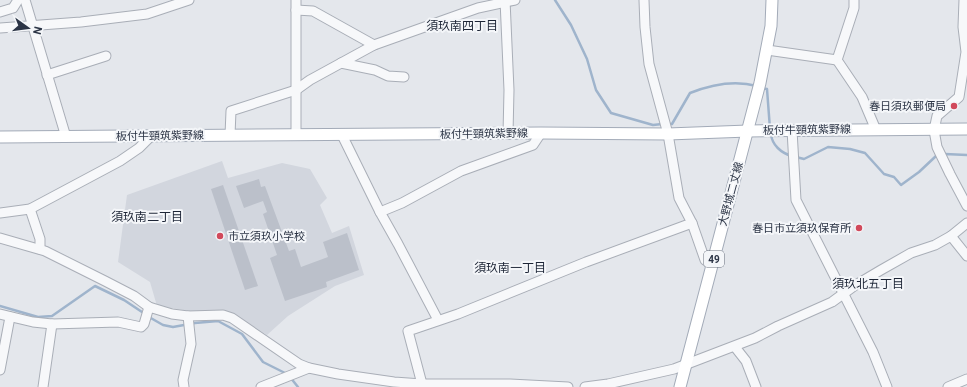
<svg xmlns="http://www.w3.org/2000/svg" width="967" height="387" font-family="Roboto,'Noto Sans JP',sans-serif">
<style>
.built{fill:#d2d6de}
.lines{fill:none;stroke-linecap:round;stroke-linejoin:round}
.stream{stroke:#9fb4cc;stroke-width:2.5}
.building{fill:#bbc0ca}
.minor-casing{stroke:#a9aeb7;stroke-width:11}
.major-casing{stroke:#a3abb8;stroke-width:13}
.minor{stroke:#f7f8fa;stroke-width:9}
.major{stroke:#fff;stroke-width:11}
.poi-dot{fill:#d1495b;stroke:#f4f6f9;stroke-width:1.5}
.labels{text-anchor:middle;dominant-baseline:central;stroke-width:4;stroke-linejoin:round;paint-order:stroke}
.shield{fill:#f4f6f9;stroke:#676e7b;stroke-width:1}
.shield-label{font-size:10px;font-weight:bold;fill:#2b3445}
.poi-label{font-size:11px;fill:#2b3445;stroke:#f4f6f9;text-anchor:end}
.street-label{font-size:11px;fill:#2b3445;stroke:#f4f6f9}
.neighbourhood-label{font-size:12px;fill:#1d2536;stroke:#f4f6f9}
</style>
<rect width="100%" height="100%" fill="#e4e7ec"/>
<path class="built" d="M222,161L228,178L282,163L310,169L327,198L320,205L332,233L349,226L364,275L335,286L288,316L267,335L231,312H197L157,306L150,282L118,262L127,195Z"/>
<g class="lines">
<g class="stream">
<path d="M555,0L571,25L587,59L596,90L611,113L653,125L662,124"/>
<path d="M761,88L767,89L770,129"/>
<path d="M667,124H672L690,93C710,85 735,80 757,86"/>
<path d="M771,134C772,145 781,153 792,156"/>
<path d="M796,157L804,159L828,147L850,149L865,153L884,174L894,177L901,185L919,172L936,156L945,154L967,155"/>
<path d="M0,306L38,317L52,316L95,286L124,300L145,314"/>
<path d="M149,317L163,325L173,327L195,323L218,321L242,334L263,362L287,374"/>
<path d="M290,377L298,387"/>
</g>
</g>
<g class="building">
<path d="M259,179L261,187L265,186L289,251L295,249L301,267L328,257L323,242L347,233L359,270L326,282L327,287L285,301L270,258L277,255L263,214L267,212L263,201L244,208L236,186Z"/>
<path d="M223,185L258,286L245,290L211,189Z"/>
</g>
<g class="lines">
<defs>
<g id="minor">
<path d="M25,0L66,137"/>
<path d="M296,0V135"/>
<path d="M505,0L509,90L508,134"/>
<path d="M964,0L963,27L966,52L959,97L937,116L934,130L937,147L950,174L967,206"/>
<path d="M296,10L313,11L374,45"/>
<path d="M0,12L13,8L18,0"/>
<path d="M0,28L81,22L147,14L189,0"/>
<path d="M767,50L837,60L854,8V0"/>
<path d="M837,60L862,97L876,130"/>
<path d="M341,63L375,70L388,76L404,77"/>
<path d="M47,75L106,56"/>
<path d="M792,130L796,200L873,352L887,387"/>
<path d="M230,135L231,111L296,90L310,80L374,45L478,8L515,0"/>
<path d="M342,135L380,212"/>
<path d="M30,209L40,239V249"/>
<path d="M0,213L30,209L120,161L139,148L151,136"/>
<path d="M692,223L705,260L712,265"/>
<path d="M951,236L967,256"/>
<path d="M0,238L45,251L105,281L134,296L149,307"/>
<path d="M0,314L33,322L52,324L118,322L141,327L144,324L149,307L172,314L188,316L223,315L232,318L299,364L309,368L338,374L394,382L422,384H510L568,387"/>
<path d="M438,320L398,244L380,212L402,203L461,171L533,145L541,133"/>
<path d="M735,347L746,361L756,387"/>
<path d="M0,370L10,317"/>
<path d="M422,384L408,331L458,314L586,262L692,223L679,198L668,134L649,64L645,27L644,0"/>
<path d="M43,387L52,324"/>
<path d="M184,387L183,380L191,344L188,316"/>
<path d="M261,387L309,368"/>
<path d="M585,387L608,384L674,369L755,338L778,326L832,302L854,286L881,270L911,253L935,245L951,236L967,223"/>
<path d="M948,387L967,379"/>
</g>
<g id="major">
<path d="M0,137L541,133L668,134L748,131L967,129"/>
<path d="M680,387L760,83L771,26L772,0"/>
</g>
</defs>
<use href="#minor" class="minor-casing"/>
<use href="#major" class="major-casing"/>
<use href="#minor" class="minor"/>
<use href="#major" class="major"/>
</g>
<g class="poi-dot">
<circle cx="954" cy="106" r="4"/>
<circle cx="859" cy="228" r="4"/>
<circle cx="220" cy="236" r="4"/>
</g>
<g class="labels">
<rect class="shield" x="704" y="251" width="20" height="16" rx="3"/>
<g class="shield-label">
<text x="714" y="259">49</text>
</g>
<g class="poi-label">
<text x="946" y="106">春日須玖郵便局</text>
<text x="851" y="228">春日市立須玖保育所</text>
<text x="228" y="236" text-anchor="start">市立須玖小学校</text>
</g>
<g class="street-label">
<text transform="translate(807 130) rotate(-1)">板付牛頸筑紫野線</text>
<text transform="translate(484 134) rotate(-1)">板付牛頸筑紫野線</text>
<text transform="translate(160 136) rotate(-1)">板付牛頸筑紫野線</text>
<text transform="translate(731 194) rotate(-75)">大野城二丈線</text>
</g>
<g class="neighbourhood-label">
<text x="462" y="26">須玖南四丁目</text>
<text x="147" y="217">須玖南二丁目</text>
<text x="510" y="268">須玖南一丁目</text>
<text x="868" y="284">須玖北五丁目</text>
</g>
</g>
<g transform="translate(28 28) rotate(104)" stroke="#f4f6f9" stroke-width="3" paint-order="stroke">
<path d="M0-3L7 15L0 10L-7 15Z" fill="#2b3445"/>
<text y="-6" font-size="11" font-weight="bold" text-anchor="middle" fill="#2b3445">N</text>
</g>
</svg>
